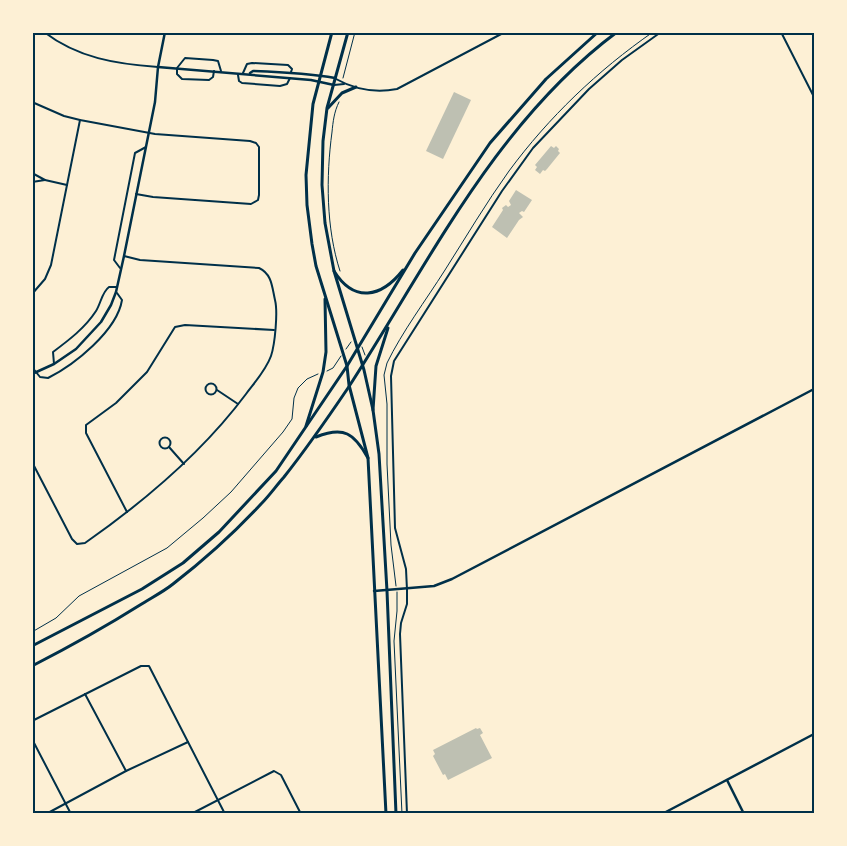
<svg xmlns="http://www.w3.org/2000/svg" width="847" height="846" font-family="Montserrat,sans-serif">
<style>
.building{fill:#bec0b2}
.lines{fill:none;stroke-linecap:round;stroke-linejoin:round}
.path{stroke:#003049;stroke-width:1}
.minor{stroke:#003049;stroke-width:2}
.tertiary{stroke:#003049;stroke-width:2.5}
.secondary{stroke:#003049;stroke-width:3}
.primary{stroke:#003049;stroke-width:3}
.neatline{fill:none;stroke:#003049;stroke-width:2}
</style>
<rect width="100%" height="100%" fill="#fdf0d5"/>
<g class="building">
<path d="M454,92L471,100L443,159L426,151Z"/>
<path d="M551,146L554,148L556,146L559,149L558,151L560,153L547,169L545,171L543,170L540,174L535,170L537,167L535,165Z"/>
<path d="M516,190L532,200L524,212L522,211L519,213L523,217L519,220L507,238L492,227L503,210L502,208L506,205L508,207L511,205L509,201Z"/>
<path d="M476,728L477,729L480,728L483,733L480,735L492,758L448,780L445,774L443,775L433,756L435,754L433,750Z"/>
</g>
<g class="lines">
<g class="path">
<path d="M343,78L355,32"/>
<path d="M339,102C334,112 333,122 332,132C326,177 326,228 340,271"/>
<path d="M362,347L365,355"/>
<path d="M346,349L351,342"/>
<path d="M327,371L333,368L341,356"/>
<path d="M396,586L391,545L387,464V404L384,375L387,363C402,332 426,300 445,270C466,237 486,203 509,171C549,117 597,71 653,32"/>
<path d="M397,592V611L394,641L402,814"/>
<path d="M32,632L56,618L79,596L167,548L203,518L231,492L283,432L292,419L294,398L298,388L307,379L318,374"/>
</g>
<g class="minor">
<path d="M44,32C78,58 116,64 158,67"/>
<path d="M781,32L814,97"/>
<path d="M214,71L213,77L209,80L182,79L177,74V68L185,58L213,60L218,61L221,71"/>
<path d="M243,73L247,64L252,63L288,65L292,69L291,72"/>
<path d="M238,75L239,81L242,83L280,86L287,84L290,78"/>
<path d="M336,79C354,89 376,93 397,89L505,32"/>
<path d="M334,85L344,84"/>
<path d="M32,102L64,116L80,120L155,134L250,141L256,143L259,147V195L258,200L251,204L153,197L136,194"/>
<path d="M32,173L45,180L32,182"/>
<path d="M45,180L67,185"/>
<path d="M120,268L114,260L135,153L146,147"/>
<path d="M32,294L45,279L51,265L80,120"/>
<path d="M54,364L53,352C69,340 85,328 96,311C101,303 102,292 109,287H117"/>
<path d="M32,367L40,377L48,378C74,365 117,331 122,300L117,293"/>
<circle cx="211" cy="389" r="5.5"/>
<path d="M217,390L238,404"/>
<circle cx="165" cy="443" r="5.5"/>
<path d="M169,447L184,464"/>
<path d="M32,462L72,539L77,544L85,543C145,501 202,453 246,394C255,382 266,370 271,356C275,344 278,312 275,300C272,287 272,274 259,268L140,260L124,256"/>
<path d="M127,512L86,433V425L116,403L147,372L175,327L185,325L274,330"/>
<path d="M85,694L126,771"/>
<path d="M32,721L141,666H149L225,814"/>
<path d="M32,739L71,814"/>
<path d="M46,814L126,771L188,742"/>
<path d="M191,814L274,771L281,775L301,814"/>
<path d="M407,814L400,634L401,623L407,604V590L406,569L395,528L391,376L394,361L502,191L533,148L589,89L622,60L661,32"/>
</g>
<g class="tertiary">
<path d="M158,67L311,80L334,85"/>
<path d="M250,73L253,71C281,72 308,73 335,78"/>
<path d="M32,374L54,364L76,349L101,322L111,305L116,292L124,256L155,102L158,67L165,32"/>
<path d="M374,591L434,586L452,579L814,389"/>
<path d="M727,780L744,814"/>
<path d="M662,814L814,734"/>
</g>
<g class="secondary">
<path d="M332,32L313,104L306,175L307,205L312,244L316,266L347,366L349,385L368,458L386,814"/>
<path d="M348,32L327,108L323,141L322,185L325,223L334,271L364,370L373,410L379,454L387,591L396,814"/>
<path d="M328,108L342,93L356,87"/>
</g>
<g class="primary">
<path d="M334,271C354,303 381,298 403,270"/>
<path d="M373,410L376,366L388,328"/>
<path d="M306,426L323,372L326,352L325,299"/>
<path d="M316,437C344,426 354,433 368,458"/>
<path d="M32,646L142,589L183,563L219,532L276,471L347,366L415,253L490,143L546,79L598,32"/>
<path d="M32,666C69,647 105,627 140,605C151,598 163,592 173,584C204,560 234,533 261,504C269,496 276,486 284,477C307,448 327,419 348,388C429,263 495,123 617,32"/>
</g>
</g>
<rect width="847" height="846" fill="none" stroke="#fdf0d5" stroke-width="68"/>
<rect x="34" y="34" width="779" height="778" class="neatline"/>
</svg>
